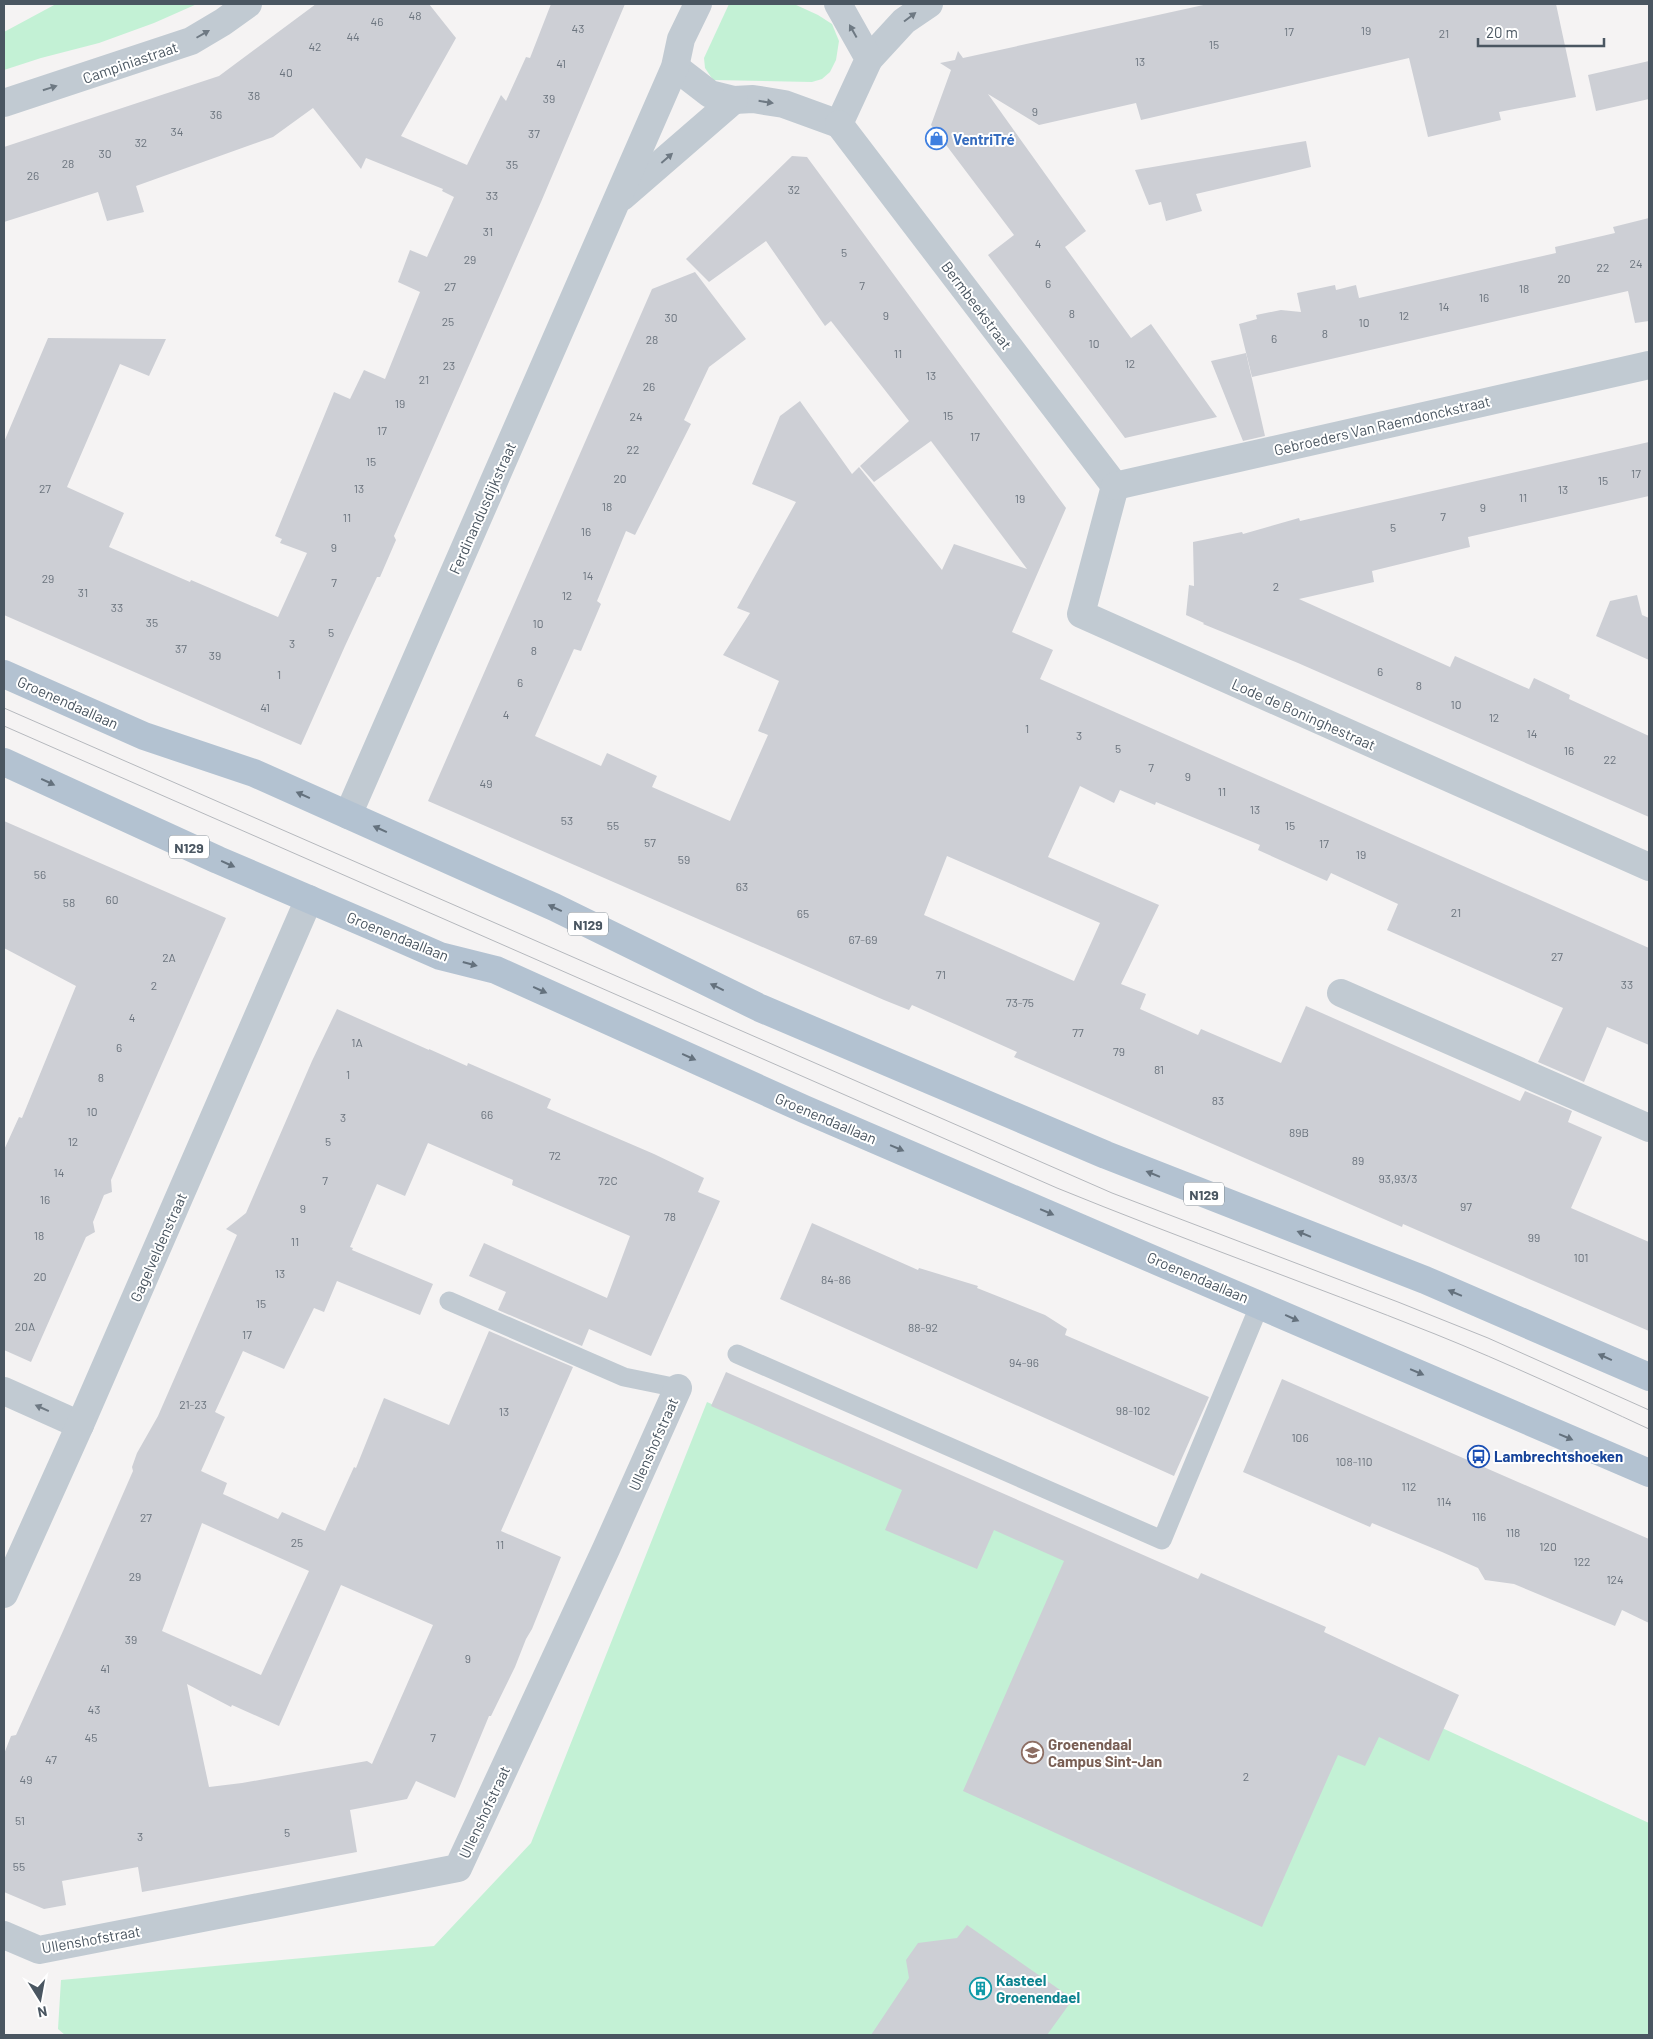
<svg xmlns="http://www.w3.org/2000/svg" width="1653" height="2039" font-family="Barlow,sans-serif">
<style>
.green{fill:#c3f1d5}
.building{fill:#cdcfd5;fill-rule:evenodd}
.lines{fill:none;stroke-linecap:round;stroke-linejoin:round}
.lane{stroke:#c1cad2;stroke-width:19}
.street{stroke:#c1cad2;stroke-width:28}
.primary{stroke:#b3c2d1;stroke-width:28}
.tram{stroke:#b5b8bd;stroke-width:1}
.oneway{fill:#6e7983}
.oneway2{fill:#64717d}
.labels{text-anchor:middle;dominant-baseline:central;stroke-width:4;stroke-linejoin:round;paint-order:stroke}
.number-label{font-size:12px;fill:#6b747e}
.shield{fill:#fff;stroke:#808990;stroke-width:1}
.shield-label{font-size:14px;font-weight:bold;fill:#4a5661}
.street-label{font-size:15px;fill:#4a5661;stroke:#fff}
.shop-label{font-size:15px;font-weight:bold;fill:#366cbe;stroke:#fff;text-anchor:start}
.transit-label{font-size:15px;font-weight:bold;fill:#164399;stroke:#fff;text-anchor:start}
.education-label{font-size:15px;font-weight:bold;fill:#785e54;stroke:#fff;text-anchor:start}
.culture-label{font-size:15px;font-weight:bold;fill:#0d838f;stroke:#fff;text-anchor:start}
</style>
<rect width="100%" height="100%" fill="#f5f3f3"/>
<g class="green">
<path d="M56,4H197L154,23L99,43L41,58L4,70V32Z"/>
<path d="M729,4H794L818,15L832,24L839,41L836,60L830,72L822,79L812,82L713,80L705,68L704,58Z"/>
<path d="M707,1402L1344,1683L1649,1823V2035H65L58,2029L61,1980L434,1946L531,1843Z"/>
</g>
<g class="building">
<path d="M316,4H429L456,38L401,136L467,165L501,95L506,101L526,57L530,58L551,4H625L541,202L394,536L396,540L380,577H377L345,646L301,745L4,615V442L48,338L166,339L149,376L120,364L67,487L124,513L109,547L190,582L191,580L278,617L307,553L280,543L282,539L275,536L334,392L350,399L364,370L385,379L420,292L398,282L410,250L427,257L454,197L442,191L443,189L366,158L361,169L313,108L273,137L136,186L144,212L107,221L98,192L4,222V147L219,76Z"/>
<path d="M1208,4H1556L1576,97L1499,112L1501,120L1428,137L1409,58L1141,120L1136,103L1039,125L988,94L1086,231L1065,247L1131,338L1151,324L1217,417L1125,438L988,255L1014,235L931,125L951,70L940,63L955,60L958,51L963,58Z"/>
<path d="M1649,61V99L1596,111L1588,75Z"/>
<path d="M1306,141L1311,167L1196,194L1202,211L1166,221L1161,202L1149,205L1135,170Z"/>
<path d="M792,156L807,157L1066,508L1012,632L1053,650L1040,679L1649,948V1045L1607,1027L1584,1082L1538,1062L1563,1008L1387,930L1398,904L1331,873L1327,881L1258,850L1260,845L1156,802L1155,805L1120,790L1114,803L1080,786L1048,857L1159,905L1121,984L1146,994L1140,1009L1198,1035L1201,1029L1281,1063L1306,1006L1520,1101L1525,1091L1572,1111L1568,1122L1602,1137L1571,1208L1649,1242V1331L1403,1224L1402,1227L1083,1087L1014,1057L1017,1052L957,1025L912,1005L909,1010L884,1000L428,801L652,289L695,272L746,339L709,367L684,420L691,424L635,535L626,531L597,601L601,604L581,651L574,649L535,736L601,766L607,753L657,776L652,787L730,821L768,735L758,731L779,681L723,655L750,613L737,608L796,502L752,484L780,416L800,401L852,474L859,467L942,570L954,544L1027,569L931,441L874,482L860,466L909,421L831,321L825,326L766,241L709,282L686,259ZM947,856L1100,923L1074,981L924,915Z"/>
<path d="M1649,218V321L1635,323L1628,291L1252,377L1239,324L1257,319L1256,315L1281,310L1301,312L1297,293L1335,285L1336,290L1356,285L1359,298L1556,253L1555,247L1615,233L1613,227Z"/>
<path d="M1246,353L1265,436L1243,441L1211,361Z"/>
<path d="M1649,442V496L1468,537L1470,547L1372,571L1374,582L1299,599L1450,667L1455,656L1529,689L1534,678L1570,695L1569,699L1649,736V817L1298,663L1203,624L1204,623L1186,615L1189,585L1194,586L1193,542L1242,532L1243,534L1299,518L1300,521Z"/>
<path d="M1637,595L1642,615L1649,618V660L1596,636L1610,601Z"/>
<path d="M4,821L226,918L111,1180L112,1192L104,1195L93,1222L95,1232L86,1237L31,1362L4,1350V1150L19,1117L22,1118L76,986L4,948Z"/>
<path d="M337,1009L429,1050V1049L467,1066L468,1063L551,1099L547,1108L654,1154L704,1178L698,1192L720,1201L651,1356L589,1329L582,1346L498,1310L506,1292L469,1276L484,1243L607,1298L630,1236L512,1185L513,1180L428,1143L405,1196L377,1184L350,1247L353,1248L352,1250L433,1284L420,1315L337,1281L324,1312L314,1308L284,1369L243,1351L215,1412L225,1417L201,1471L227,1483L223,1494L278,1519L282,1512L325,1531L354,1467L356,1468L384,1398L449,1425L489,1331L573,1367L501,1531L561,1557L532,1629L526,1639L515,1667L491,1716H489L455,1798L416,1781L407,1799L350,1810L357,1852L142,1892L138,1867L62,1881L66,1905L44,1909L4,1892V1754L11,1736L16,1735L63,1631L133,1471L132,1467L137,1453L158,1416L237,1235L226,1229L246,1213L312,1061ZM202,1523L309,1571L261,1675L162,1631ZM341,1585L433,1625L372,1764L367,1761L242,1783L209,1787L187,1684L231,1707L232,1705L279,1726Z"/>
<path d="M812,1223L918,1270L919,1268L978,1286L977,1288L1045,1315L1067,1329L1065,1335L1209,1397L1174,1476L780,1299Z"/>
<path d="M726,1372L1198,1579L1201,1573L1326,1627L1324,1632L1459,1695L1429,1761L1379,1737L1365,1766L1338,1755L1262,1927L963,1791L1064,1561L994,1530L977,1569L885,1530L902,1490L711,1406Z"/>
<path d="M1282,1379L1649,1539V1623L1622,1610L1615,1626L1514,1584L1485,1580L1478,1568L1442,1552L1372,1523L1370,1527L1243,1472Z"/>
<path d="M967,1925L1073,1999L1047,2035H871L909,1978L906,1960L918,1943L957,1938Z"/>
</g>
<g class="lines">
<g class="lane">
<path d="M449,1301L624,1377L678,1388"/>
<path d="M737,1354L1162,1540L1260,1304"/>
</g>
<g class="street">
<path d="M869,59L904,21L929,4"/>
<path d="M675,67L710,94L734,100L753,99L784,104L839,124L869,59L838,4"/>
<path d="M4,103L191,41L223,22L248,4"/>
<path d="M839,124L1115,486"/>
<path d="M622,197L734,100"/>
<path d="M1115,486L1081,614L1649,867"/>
<path d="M1115,486L1649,365"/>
<path d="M348,815L675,67L681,39L698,4"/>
<path d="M1341,993L1649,1128"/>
<path d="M4,1391L80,1425"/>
<path d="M4,1594L80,1425L309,899"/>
<path d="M4,1935L39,1950L458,1868L606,1549L678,1388"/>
</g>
<g class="primary">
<path d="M4,674L144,736L254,773L554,907L760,1008L1106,1155L1425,1280L1649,1377"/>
<path d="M4,762L218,860L376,928L440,956L496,970L804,1109L1649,1473"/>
</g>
<g class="tram">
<path d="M4,708L1112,1193L1398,1302L1488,1338L1649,1410"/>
<path d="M4,726L1057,1188C1182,1239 1309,1284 1435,1334C1507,1363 1578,1396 1649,1429"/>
</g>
</g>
<defs><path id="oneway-solid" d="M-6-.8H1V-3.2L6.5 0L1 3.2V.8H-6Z" transform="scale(1.25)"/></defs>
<g class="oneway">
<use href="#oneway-solid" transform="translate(910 17) rotate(-37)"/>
<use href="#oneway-solid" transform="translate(853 31) rotate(-119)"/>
<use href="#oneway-solid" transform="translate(203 34) rotate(-30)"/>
<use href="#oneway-solid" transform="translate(50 88) rotate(-18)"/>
<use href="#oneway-solid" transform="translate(766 102) rotate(9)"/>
<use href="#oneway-solid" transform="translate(667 158) rotate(-41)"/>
<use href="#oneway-solid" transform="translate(42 1408) rotate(-156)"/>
</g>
<g class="oneway2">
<use href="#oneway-solid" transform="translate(48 782) rotate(25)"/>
<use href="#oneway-solid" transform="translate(303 795) rotate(-156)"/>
<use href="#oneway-solid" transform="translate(380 829) rotate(-156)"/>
<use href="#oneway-solid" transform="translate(228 864) rotate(24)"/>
<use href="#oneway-solid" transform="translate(555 908) rotate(-155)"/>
<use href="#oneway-solid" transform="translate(470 964) rotate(15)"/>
<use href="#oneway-solid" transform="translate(717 987) rotate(-154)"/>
<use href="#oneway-solid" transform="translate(540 990) rotate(24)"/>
<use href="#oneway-solid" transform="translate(689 1057) rotate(24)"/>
<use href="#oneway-solid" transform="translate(897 1148) rotate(23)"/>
<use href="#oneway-solid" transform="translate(1153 1174) rotate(-158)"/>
<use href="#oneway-solid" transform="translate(1047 1212) rotate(23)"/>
<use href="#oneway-solid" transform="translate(1304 1234) rotate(-158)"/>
<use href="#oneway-solid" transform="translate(1455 1293) rotate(-157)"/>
<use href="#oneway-solid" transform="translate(1292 1318) rotate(24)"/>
<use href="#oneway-solid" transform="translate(1605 1357) rotate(-156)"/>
<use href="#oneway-solid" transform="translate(1417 1372) rotate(23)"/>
<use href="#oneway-solid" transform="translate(1566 1437) rotate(23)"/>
</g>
<defs>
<symbol id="shop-ring" viewBox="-11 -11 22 22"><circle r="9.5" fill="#fff" stroke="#3f7fe0" stroke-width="1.5"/><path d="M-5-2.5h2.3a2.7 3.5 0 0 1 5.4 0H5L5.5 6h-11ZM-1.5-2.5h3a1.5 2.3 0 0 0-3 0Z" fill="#3f7fe0"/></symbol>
<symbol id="bus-ring" viewBox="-11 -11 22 22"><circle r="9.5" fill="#fff" stroke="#1a4fb4" stroke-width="1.5"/><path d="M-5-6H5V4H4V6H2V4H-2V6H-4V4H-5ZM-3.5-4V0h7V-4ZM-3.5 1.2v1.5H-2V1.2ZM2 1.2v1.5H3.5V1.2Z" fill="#1a4fb4"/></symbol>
<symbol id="school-ring" viewBox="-11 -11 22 22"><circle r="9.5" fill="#fff" stroke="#8d6e63" stroke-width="1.5"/><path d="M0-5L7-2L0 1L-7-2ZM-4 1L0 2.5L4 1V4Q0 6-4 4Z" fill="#8d6e63"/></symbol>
<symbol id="building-ring" viewBox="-11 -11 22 22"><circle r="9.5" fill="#fff" stroke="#0f9aa8" stroke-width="1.5"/><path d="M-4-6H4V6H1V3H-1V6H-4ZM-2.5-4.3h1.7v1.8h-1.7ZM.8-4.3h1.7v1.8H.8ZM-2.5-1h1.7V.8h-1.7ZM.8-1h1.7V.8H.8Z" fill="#0f9aa8"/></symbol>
</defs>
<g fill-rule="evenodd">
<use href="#shop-ring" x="924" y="126" width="25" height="25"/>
<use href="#bus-ring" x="1466" y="1444" width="25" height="25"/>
<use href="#school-ring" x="1020" y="1740" width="25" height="25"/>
<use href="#building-ring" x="968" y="1976" width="25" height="25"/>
</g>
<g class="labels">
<g class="number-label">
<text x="415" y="15">48</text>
<text x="377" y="21">46</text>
<text x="578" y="28">43</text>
<text x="1366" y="30">19</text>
<text x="1289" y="31">17</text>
<text x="1444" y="33">21</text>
<text x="353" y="36">44</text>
<text x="1214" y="44">15</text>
<text x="315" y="46">42</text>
<text x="1140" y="61">13</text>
<text x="561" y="63">41</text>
<text x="286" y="72">40</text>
<text x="254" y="95">38</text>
<text x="549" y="98">39</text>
<text x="1035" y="111">9</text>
<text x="216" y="114">36</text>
<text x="177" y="131">34</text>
<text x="534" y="133">37</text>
<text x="141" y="142">32</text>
<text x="105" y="153">30</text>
<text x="68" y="163">28</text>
<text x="512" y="164">35</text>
<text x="33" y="175">26</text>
<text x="794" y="189">32</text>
<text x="492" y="195">33</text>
<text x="488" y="231">31</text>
<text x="1038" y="243">4</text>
<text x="844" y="252">5</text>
<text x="470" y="259">29</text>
<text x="1636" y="263">24</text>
<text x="1603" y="267">22</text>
<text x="1564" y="278">20</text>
<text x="1048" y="283">6</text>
<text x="862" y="285">7</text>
<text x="450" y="286">27</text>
<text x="1524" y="288">18</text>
<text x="1484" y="297">16</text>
<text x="1444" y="306">14</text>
<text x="1072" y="313">8</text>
<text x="886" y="315">9</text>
<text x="1404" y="315">12</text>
<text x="671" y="317">30</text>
<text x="448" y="321">25</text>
<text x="1364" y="322">10</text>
<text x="1325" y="333">8</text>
<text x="1274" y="338">6</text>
<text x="652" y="339">28</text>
<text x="1094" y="343">10</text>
<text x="898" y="353">11</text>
<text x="1130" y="363">12</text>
<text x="449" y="365">23</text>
<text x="931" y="375">13</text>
<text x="424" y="379">21</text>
<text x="649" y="386">26</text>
<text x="400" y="403">19</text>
<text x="948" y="415">15</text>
<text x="636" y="416">24</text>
<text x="382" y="430">17</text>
<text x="975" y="436">17</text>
<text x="633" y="449">22</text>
<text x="371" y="461">15</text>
<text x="1636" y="473">17</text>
<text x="620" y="478">20</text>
<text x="1603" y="480">15</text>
<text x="45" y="488">27</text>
<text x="359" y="488">13</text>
<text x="1563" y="489">13</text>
<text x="1523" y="497">11</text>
<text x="1020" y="498">19</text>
<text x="607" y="506">18</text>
<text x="1483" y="507">9</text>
<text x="1443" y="516">7</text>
<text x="347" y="517">11</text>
<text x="1393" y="527">5</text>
<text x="586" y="531">16</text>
<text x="334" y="547">9</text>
<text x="588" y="575">14</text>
<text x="48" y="578">29</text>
<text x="334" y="582">7</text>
<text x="1276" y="586">2</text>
<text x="83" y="592">31</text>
<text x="567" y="595">12</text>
<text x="117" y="607">33</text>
<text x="152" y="622">35</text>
<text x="538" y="623">10</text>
<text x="331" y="632">5</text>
<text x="292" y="643">3</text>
<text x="181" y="648">37</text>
<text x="534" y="650">8</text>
<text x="215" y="655">39</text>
<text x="1380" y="671">6</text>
<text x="279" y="674">1</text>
<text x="520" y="682">6</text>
<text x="1419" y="685">8</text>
<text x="1456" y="704">10</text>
<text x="265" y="707">41</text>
<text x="506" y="714">4</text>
<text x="1494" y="717">12</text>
<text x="1027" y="728">1</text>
<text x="1532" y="733">14</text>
<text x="1079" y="735">3</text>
<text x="1118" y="748">5</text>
<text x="1569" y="750">16</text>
<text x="1610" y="759">22</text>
<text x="1151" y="767">7</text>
<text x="1188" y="776">9</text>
<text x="486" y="783">49</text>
<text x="1222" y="791">11</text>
<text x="1255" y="809">13</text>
<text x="567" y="820">53</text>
<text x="613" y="825">55</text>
<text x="1290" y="825">15</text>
<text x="650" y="842">57</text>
<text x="1324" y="843">17</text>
<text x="1361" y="854">19</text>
<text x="684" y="859">59</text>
<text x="40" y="874">56</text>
<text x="742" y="886">63</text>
<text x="112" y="899">60</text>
<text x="69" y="902">58</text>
<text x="1456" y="912">21</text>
<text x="803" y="913">65</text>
<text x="863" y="939">67-69</text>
<text x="1557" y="956">27</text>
<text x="169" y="957">2A</text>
<text x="941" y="974">71</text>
<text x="1627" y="984">33</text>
<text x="154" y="985">2</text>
<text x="1020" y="1002">73-75</text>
<text x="132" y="1017">4</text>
<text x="1078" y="1032">77</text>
<text x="357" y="1042">1A</text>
<text x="119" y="1047">6</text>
<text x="1119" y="1051">79</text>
<text x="1159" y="1069">81</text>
<text x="348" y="1074">1</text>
<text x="101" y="1077">8</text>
<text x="1218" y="1100">83</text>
<text x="92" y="1111">10</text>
<text x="487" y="1114">66</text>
<text x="343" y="1117">3</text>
<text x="1299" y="1132">89B</text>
<text x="73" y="1141">12</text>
<text x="328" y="1141">5</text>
<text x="555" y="1155">72</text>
<text x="1358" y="1160">89</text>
<text x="59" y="1172">14</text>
<text x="1398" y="1178">93,93/3</text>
<text x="325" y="1180">7</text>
<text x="608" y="1180">72C</text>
<text x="45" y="1199">16</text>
<text x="1466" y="1206">97</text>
<text x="303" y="1208">9</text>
<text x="670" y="1216">78</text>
<text x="39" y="1235">18</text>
<text x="1534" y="1237">99</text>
<text x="295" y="1241">11</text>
<text x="1581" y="1257">101</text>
<text x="280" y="1273">13</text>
<text x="40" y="1276">20</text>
<text x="836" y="1279">84-86</text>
<text x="261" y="1303">15</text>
<text x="25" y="1326">20A</text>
<text x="923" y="1327">88-92</text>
<text x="247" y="1334">17</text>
<text x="1024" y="1362">94-96</text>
<text x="193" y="1404">21-23</text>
<text x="1133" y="1410">98-102</text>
<text x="504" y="1411">13</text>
<text x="1300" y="1437">106</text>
<text x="1354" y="1461">108-110</text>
<text x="1409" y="1486">112</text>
<text x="1444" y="1501">114</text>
<text x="1479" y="1516">116</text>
<text x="146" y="1517">27</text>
<text x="1513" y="1532">118</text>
<text x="297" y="1542">25</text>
<text x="500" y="1544">11</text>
<text x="1548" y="1546">120</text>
<text x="1582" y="1561">122</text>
<text x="135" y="1576">29</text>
<text x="1615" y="1579">124</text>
<text x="131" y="1639">39</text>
<text x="468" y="1658">9</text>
<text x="105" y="1668">41</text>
<text x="94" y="1709">43</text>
<text x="91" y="1737">45</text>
<text x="433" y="1737">7</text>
<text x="51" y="1759">47</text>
<text x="1246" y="1776">2</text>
<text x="26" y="1779">49</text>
<text x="20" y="1820">51</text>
<text x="287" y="1832">5</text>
<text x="140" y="1836">3</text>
<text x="19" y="1866">55</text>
</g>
<g class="shield">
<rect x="169" y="835.5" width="40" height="23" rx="4"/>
<rect x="568" y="912.5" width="40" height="23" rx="4"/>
<rect x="1184" y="1182.5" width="40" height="23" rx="4"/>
</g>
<g class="shield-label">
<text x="189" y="847">N129</text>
<text x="588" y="924">N129</text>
<text x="1204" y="1194">N129</text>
</g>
<g class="street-label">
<text transform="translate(130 62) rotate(-19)">Campiniastraat</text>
<text transform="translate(977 305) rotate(53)">Bermbeekstraat</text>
<text transform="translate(1382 425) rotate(-13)">Gebroeders Van Raemdonckstraat</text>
<text transform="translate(482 508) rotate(-66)">Ferdinandusdijkstraat</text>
<text transform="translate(68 702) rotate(24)">Groenendaallaan</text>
<text transform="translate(1304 714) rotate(24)">Lode de Boninghestraat</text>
<text transform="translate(398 936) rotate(22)">Groenendaallaan</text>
<text transform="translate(826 1118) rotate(23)">Groenendaallaan</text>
<text transform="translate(158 1247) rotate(-66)">Gagelveldenstraat</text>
<text transform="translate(1198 1277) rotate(23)">Groenendaallaan</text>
<text transform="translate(653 1444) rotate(-66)">Ullenshofstraat</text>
<text transform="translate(484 1812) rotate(-65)">Ullenshofstraat</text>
<text transform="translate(91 1939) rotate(-10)">Ullenshofstraat</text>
</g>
<g class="shop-label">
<text x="953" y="139">VentriTré</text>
</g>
<g class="transit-label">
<text x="1494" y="1456">Lambrechtshoeken</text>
</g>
<g class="education-label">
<text x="1048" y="1744">Groenendaal<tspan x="1048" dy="17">Campus Sint-Jan</tspan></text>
</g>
<g class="culture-label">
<text x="996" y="1980">Kasteel<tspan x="996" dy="17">Groenendael</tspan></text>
</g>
</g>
<rect width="1653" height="2039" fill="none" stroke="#4a5661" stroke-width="10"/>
<g transform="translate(40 1999) rotate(169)" stroke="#ffffff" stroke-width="4" paint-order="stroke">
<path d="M0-4L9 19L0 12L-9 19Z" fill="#4a5661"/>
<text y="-8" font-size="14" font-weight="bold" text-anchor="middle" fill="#4a5661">N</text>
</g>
<path d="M1478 38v8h126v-8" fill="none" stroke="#4a5661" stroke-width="2.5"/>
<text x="1486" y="38" font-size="15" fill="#4a5661" stroke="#ffffff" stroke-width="4" paint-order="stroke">20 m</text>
</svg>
